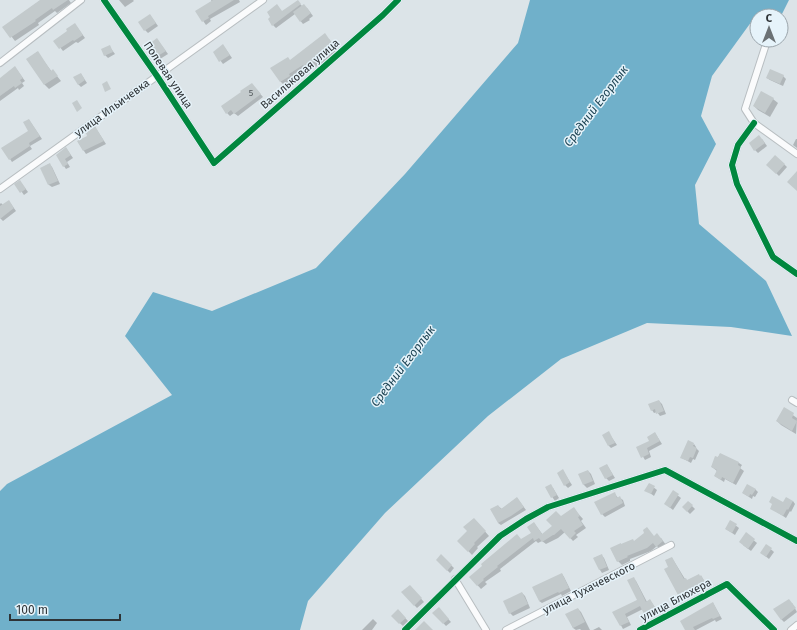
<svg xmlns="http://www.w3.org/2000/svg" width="797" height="630" font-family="'Fira Sans',sans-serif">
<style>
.water{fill:#70b0ca}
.shadow{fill:#0003}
.building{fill:#c3cacc}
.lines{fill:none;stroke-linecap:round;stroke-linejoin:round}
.street-casing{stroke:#b8bec1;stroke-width:8}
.street{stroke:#fafbfc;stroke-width:6}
.cycleway-casing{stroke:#e6f3fa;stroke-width:8}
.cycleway{stroke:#00873e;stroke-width:6}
.labels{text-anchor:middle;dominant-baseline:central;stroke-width:3;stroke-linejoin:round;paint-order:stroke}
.number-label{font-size:9px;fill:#53595c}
.street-label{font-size:11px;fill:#2e3336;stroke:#e6f3fa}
.water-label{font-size:12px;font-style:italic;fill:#204656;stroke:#e6f3fa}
</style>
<rect width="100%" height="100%" fill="#dce4e8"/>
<path class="water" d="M530,0H789L781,16L757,14L712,76L701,116L716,144L695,185L699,224L766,281L792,336L731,327L647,323L561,359L488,416L385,513L308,601L300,630H0V491L7,484L172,395L125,336L153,292L212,311L316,268L405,174L518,43Z"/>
<g class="shadow">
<path d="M41,0H69L71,3L57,13L55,11L38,23L39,25L15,41L4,27Z"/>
<path d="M119,0H133L134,1L125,7Z"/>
<path d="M211,0H239L240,2L210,19L211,21L206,25L197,12L212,2Z"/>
<path d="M298,2L302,6L307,8L313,16L309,19L310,20L303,24L295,14L276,28L273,25L282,12Z"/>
<path d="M150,15L158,26L148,33L145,30Z"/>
<path d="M77,27L85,38L78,43L76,42L63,51L55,41Z"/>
<path d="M329,39L339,53L323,67L320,64L310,71L307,68L292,78L294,80L285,86L281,82L272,68L290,61Z"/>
<path d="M159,42L168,54L160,59L149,45Z"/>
<path d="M109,46L115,54L108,58L105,55Z"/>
<path d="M225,48L232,58L223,64L214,52Z"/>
<path d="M37,52L52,72L53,71L61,81L49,89L45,85L28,59Z"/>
<path d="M17,70L25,81L22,83L24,86L19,90L18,88L0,101V79Z"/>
<path d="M81,74L87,83L81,87L78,84Z"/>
<path d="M783,76L786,79L783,86L770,80L767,78Z"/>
<path d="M254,87L263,97L238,116L234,113L230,116L227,113Z"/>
<path d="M773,99L778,103L770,117L758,110L754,106Z"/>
<path d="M29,120L42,139L30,146L32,149L12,162L10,159L30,131Z"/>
<path d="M95,127L106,144L86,154L78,142L89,136Z"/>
<path d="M762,139L767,146L758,153L755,150Z"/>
<path d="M796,139H797V148L793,145Z"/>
<path d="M66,148L73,158L67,162L70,167L66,169L64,166Z"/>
<path d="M775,156L787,167L779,176L768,165Z"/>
<path d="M49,164L52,167L60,184L52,187L49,185L42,168Z"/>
<path d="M16,184H22L28,192L24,195Z"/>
<path d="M1,203L3,205L11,204L16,211L3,221L0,218V204Z"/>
<path d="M659,401L662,404L666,414L660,416L657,412L654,413L652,410Z"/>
<path d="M784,409L797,418L796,434L781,425L777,421Z"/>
<path d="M608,432L617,445L611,448L609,446Z"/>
<path d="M655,433L662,444L649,451L651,457L645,460L638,448L650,442Z"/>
<path d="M694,444L696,447V448L699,451L695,460L693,459L691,463L682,458Z"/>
<path d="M720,454L739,463L742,465L740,468L744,471L736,485L725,479L724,482L715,476L717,471L712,467Z"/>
<path d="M607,465L615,478L609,481L606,478Z"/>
<path d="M563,471L572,485L568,488L565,485Z"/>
<path d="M588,471L591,474L595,484L587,488L584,485L580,475Z"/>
<path d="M649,484L657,490L654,496L646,490Z"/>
<path d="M546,488H553L559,498L555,501Z"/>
<path d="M755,489L758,492L755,497L753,496L752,499L743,493Z"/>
<path d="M673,492L681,498L673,510L668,506Z"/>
<path d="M615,494L618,498H620L623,500L625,506L605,517L602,514Z"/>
<path d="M517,498L526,510L501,525L498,523V506L502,509Z"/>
<path d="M793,501L795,504L791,512L790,511L786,518L771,508Z"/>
<path d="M688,502L695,509L690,514L683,507Z"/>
<path d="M574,509L583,519L581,521L586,528L576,535L578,537L573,541L565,532L558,538L546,544L542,541L538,543L536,541L500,569L501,571L485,582L487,584L481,589L470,577L532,533L534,523L543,535L561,518Z"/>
<path d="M474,519L489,536L477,547L478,548L472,555L459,541L469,531Z"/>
<path d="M731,522L739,528L735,535L726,529Z"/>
<path d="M646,533L654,537L661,538L666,545L660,550L657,546L651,551L630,559V561L622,565L618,561L622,545L635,542Z"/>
<path d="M746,534L757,543L751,551L743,545Z"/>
<path d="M766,545L774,552L769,559L764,555Z"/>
<path d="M601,555L604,558L609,570L602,573L600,570L594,558Z"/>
<path d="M441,556L454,568L450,573L437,560Z"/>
<path d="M672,558L685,579L687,581L701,576L707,585L682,597L665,570L669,567Z"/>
<path d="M562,574L564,577L571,591L562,596L561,594L542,603L539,601Z"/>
<path d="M633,578L636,581L647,602L650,600L658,612L649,618L643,609L627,617L631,625L623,629L614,613L638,600Z"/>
<path d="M410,586L424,602L417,608L403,593Z"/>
<path d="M522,593L525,596L530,608L513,616L510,613Z"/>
<path d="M713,603L722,619L716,622L715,620L696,630H686Z"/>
<path d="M792,603L797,612L784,622L781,619Z"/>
<path d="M439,609L451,622L446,626L434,613Z"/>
<path d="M578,609L581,612L590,630H581L580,629L576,630L573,628L567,615Z"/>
<path d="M398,610L408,621L403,626L392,616Z"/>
<path d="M373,619L377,623L372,630H362Z"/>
<path d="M599,627L602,630H593Z"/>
</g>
<g class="building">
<path d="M40,0H68L53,10L52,8L35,20L36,21L10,38L2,27Z"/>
<path d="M213,0H234L208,16L209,18L202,22L195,11Z"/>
<path d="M298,0L301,4L272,26L268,19L270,17L267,12L277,4L282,11Z"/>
<path d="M304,4L311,13L300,22L293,12Z"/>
<path d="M150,14L156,23L144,31L138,22Z"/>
<path d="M75,23L83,35L74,41L73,40L59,49L53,41L67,31L66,29Z"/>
<path d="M325,33L336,49L324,58L325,59L318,64L316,60L305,68L303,65L289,74L290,76L280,82L270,68L288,57L290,60Z"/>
<path d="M157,38L166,51L156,57L148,45Z"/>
<path d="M223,44L230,55L219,62L213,52Z"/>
<path d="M110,45L113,52L104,56L101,49Z"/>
<path d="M38,51L51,71L53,69L58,76L44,85L26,59Z"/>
<path d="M15,66L23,78L20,80L22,83L15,88L14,86L0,96V78Z"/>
<path d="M770,69L784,75L780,84L766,78Z"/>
<path d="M81,73L85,80L78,85L73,77Z"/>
<path d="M107,81L111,89L105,92L102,84Z"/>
<path d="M252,83L261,94L234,114L231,110L226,114L221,106L241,92L240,91Z"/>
<path d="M761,91L774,98L765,113L753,106Z"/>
<path d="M77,100L82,108L77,112L72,103Z"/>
<path d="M29,119L40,136L29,143L30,146L9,160L1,148L28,131L23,122Z"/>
<path d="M95,126L104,141L83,151L77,141L87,136L86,133Z"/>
<path d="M759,135L765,143L754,151L749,143Z"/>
<path d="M66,147L71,155L65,159L68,164L63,167L56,155Z"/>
<path d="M775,155L785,164L776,174L766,165Z"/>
<path d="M50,163L58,181L48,185L40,168Z"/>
<path d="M797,171V191L787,182Z"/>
<path d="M20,180L26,189L20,193L14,184Z"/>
<path d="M9,200L14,208L0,219V206Z"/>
<path d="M659,400L664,411L656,414L655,409L651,411L648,404Z"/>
<path d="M784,407L794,413L792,418L797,421L792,431L776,421Z"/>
<path d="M609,431L615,443L608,446L602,435Z"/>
<path d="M655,432L660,441L647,448L649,454L641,458L636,447L649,441L647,437Z"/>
<path d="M688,440L694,443L693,446L697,448L693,458L690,457L688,461L680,458Z"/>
<path d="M720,453L739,462L738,465L741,467L733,483L722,477L721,480L714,476L717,470L711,467L715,456L718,457Z"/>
<path d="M607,464L613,475L605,479L599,468Z"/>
<path d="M563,469L570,482L564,486L557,473Z"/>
<path d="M588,470L593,481L583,485L578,474Z"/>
<path d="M649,483L655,486L651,494L644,491Z"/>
<path d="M551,484L557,495L551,498L545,487Z"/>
<path d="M747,484L756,489L752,495L750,494L749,497L742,493Z"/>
<path d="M673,490L679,494L670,508L664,504Z"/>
<path d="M615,492L617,498L620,496L623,503L601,515L594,502Z"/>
<path d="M772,496L783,502L786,497L793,501L788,510L787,509L783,516L770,509L772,504L769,502Z"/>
<path d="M517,497L524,507L511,516L498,523L490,509L498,505L501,509Z"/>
<path d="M688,501L693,505L687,512L682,507Z"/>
<path d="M574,507L580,516L578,517L583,525L574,531L576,533L570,539L561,529L554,535H553L542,542L539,538L534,541L533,538L497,566L498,567L483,579L484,580L477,586L469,577L482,566L481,564L517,534L521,539L531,533L527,527L534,522L542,534L552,526L546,520L556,511L561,516Z"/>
<path d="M474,518L486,531L474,543L475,544L468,552L457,541L467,531L463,527Z"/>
<path d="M730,520L737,524L732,533L725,529Z"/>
<path d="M647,527L654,536L657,533L663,541L656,547L653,543L647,548L627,556L628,557L617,562L610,548L621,543V544L633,539L634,541L644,533L643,530Z"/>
<path d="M746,532L755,539L748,549L739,542Z"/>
<path d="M766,544L772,548L766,557L760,553Z"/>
<path d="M441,554L452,565L447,571L436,560Z"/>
<path d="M602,554L607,567L599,570L593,558Z"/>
<path d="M672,557L684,579L686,578L687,580L699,574L700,576L701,575L705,582L678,595L664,569L668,567L665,560Z"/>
<path d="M562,573L569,588L559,593L558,592L539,601L532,587Z"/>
<path d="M634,577L646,602L650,599L656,609L645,616L640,606L625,614L629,622L620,626L612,612L637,600L627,580Z"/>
<path d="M410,585L422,598L414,606L401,592Z"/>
<path d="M522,592L528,604L509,614L503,601Z"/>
<path d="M789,599L796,608L781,620L773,609Z"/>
<path d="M713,602L720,616L713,619L712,618L693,627L695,630H685L680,621Z"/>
<path d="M439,607L449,619L443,624L432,613Z"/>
<path d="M578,608L585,622L573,628L565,614Z"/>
<path d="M398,609L406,618L399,624L391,616Z"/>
<path d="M424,621L433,630H415Z"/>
</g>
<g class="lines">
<defs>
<g id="street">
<path d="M104,0L157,76L214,163L383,15L398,0"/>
<path d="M767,41L745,109L754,123L797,154"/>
<path d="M0,63L81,0"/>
<path d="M754,123L738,145L732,165L737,184L773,257L797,274"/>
<path d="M0,189L263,0"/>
<path d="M792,400L797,403"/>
<path d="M455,579L486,630"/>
<path d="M405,630L500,536L526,519L548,507L665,470L797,541"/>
<path d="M506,630L671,545"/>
<path d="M640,630L727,584L774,630"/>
<path d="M791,630L797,625"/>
</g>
</defs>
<use href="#street" class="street-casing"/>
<use href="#street" class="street"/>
<defs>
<g id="cycleway">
<path d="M104,0L157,76L214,163L383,15L398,0"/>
<path d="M754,123L738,145L732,165L737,184L773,257L797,274"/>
<path d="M405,630L500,536L526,519L548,507L665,470L797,541"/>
<path d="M640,630L727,584L774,630"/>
</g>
</defs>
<use href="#cycleway" class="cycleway-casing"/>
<use href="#cycleway" class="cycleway"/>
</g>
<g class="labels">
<g class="number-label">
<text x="251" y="93">5</text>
</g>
<g class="street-label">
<text transform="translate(300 74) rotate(-41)">Васильковая улица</text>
<text transform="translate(168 75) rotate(56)">Полевая улица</text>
<text transform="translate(112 108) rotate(-36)">улица Ильичевка</text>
<text transform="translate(589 588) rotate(-27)">улица Тухачевского</text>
<text transform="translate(676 600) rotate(-28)">улица Блюхера</text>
</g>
<g class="water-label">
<text transform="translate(596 106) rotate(-53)">Средний Егорлык</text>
<text transform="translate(403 366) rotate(-53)">Средний Егорлык</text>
</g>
</g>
<g transform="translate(769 28)"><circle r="19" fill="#e6f3fa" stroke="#9ca6ac"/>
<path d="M0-3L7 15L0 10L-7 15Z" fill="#6b7174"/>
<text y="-6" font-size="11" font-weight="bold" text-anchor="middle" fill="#2e3336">С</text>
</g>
<path d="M10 614v6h110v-6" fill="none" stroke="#2e3336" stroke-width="2"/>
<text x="16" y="614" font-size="12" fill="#2e3336" stroke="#e6f3fa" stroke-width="3" paint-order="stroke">100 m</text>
</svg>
